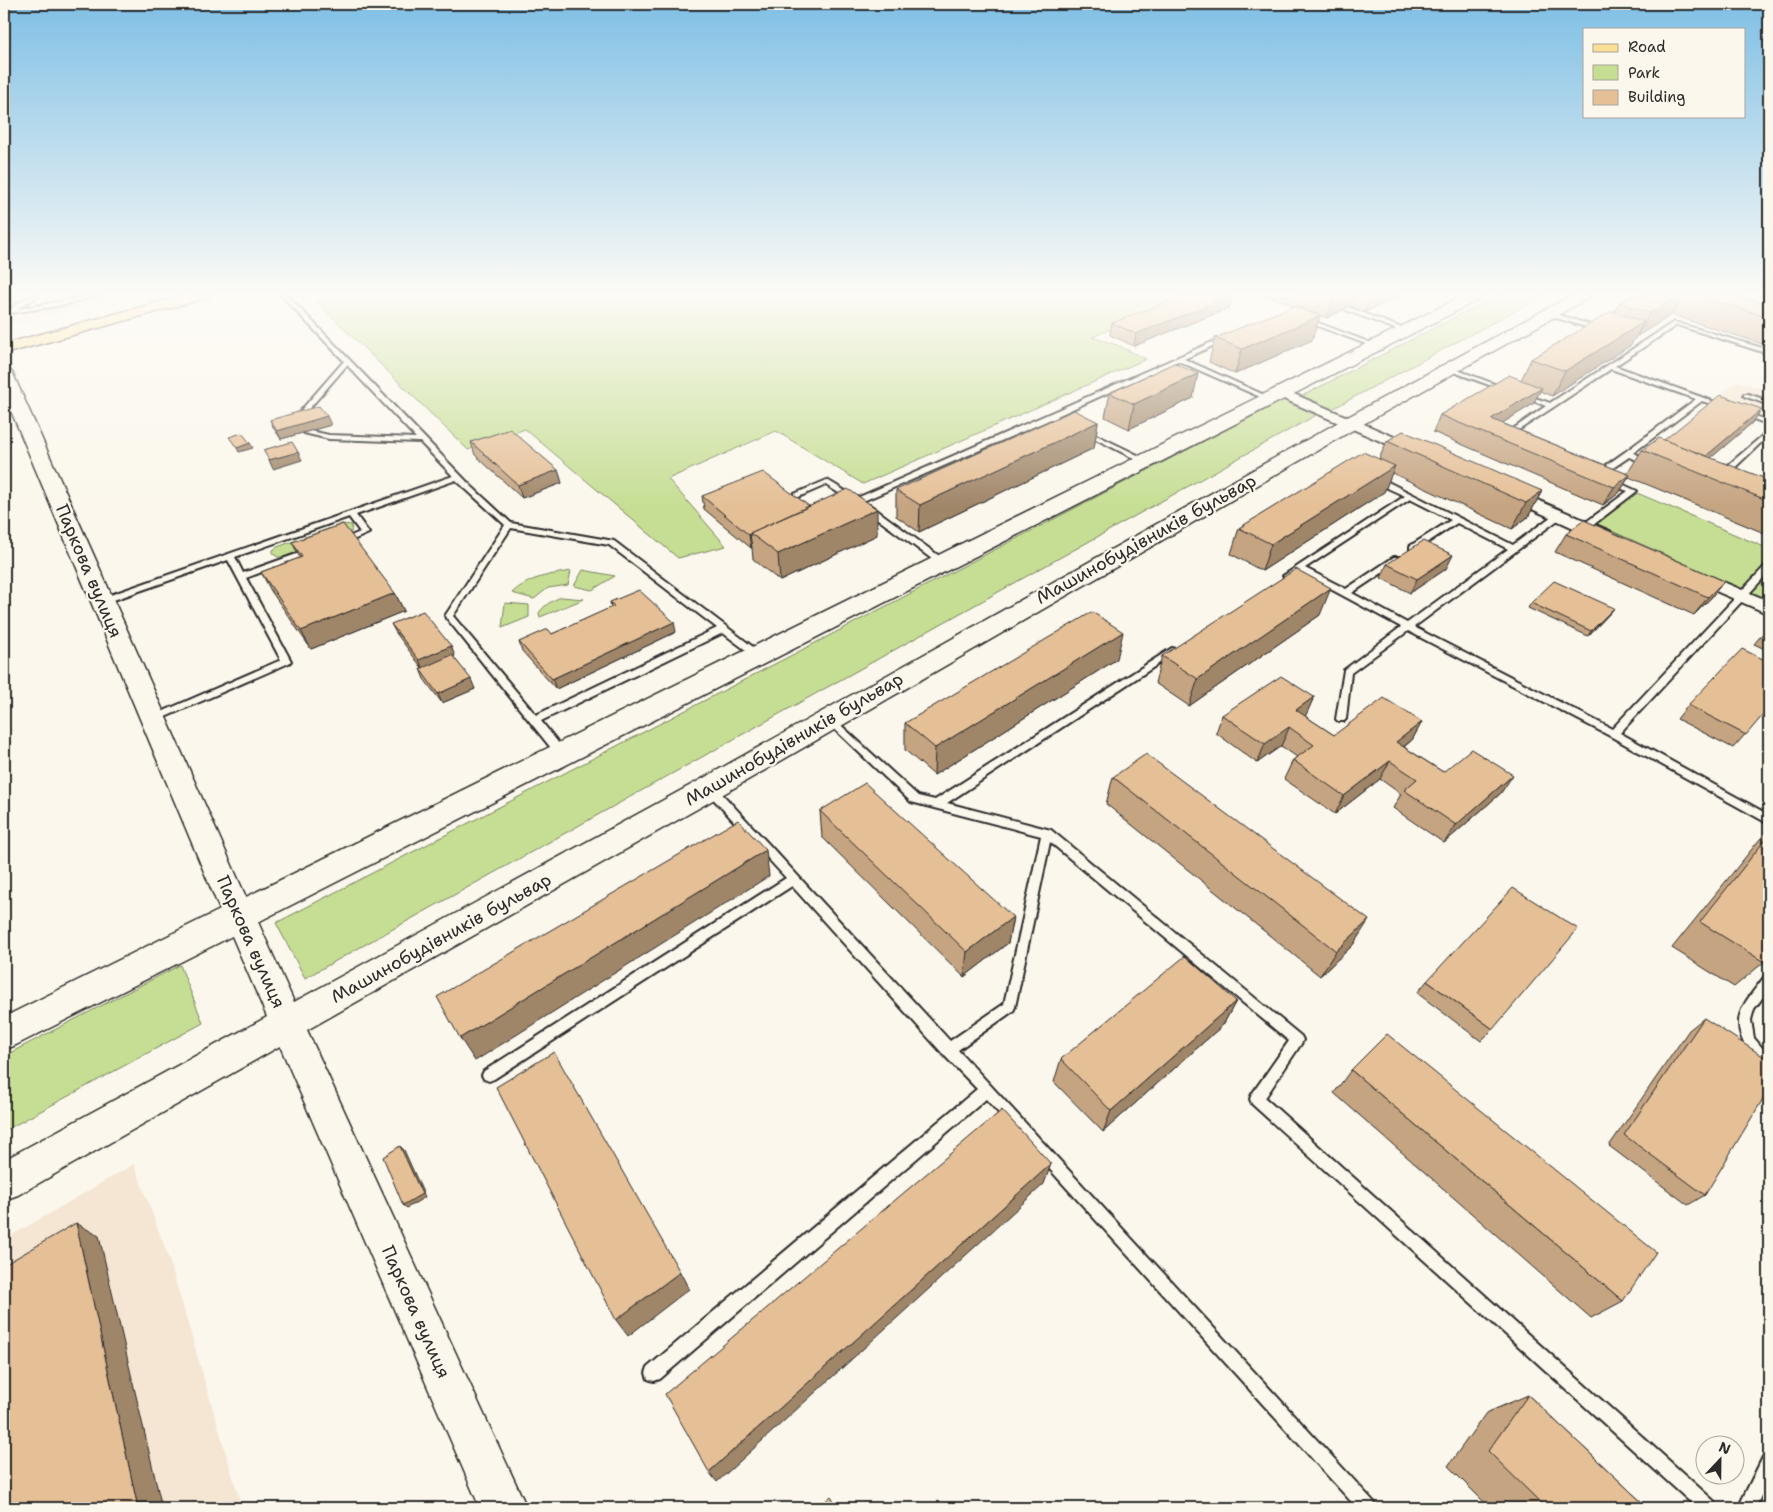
<svg xmlns="http://www.w3.org/2000/svg" width="1773" height="1512" font-family="'Shantell Sans',sans-serif">
<style>
.built{fill:#f4e6d2}
.green{fill:#c6de94;stroke:#788460}
.lines{fill:none;stroke-linecap:round;stroke-linejoin:round}
.lane-casing{stroke:#2b2b2b;stroke-width:4}
.street-casing{stroke:#2b2b2b;stroke-width:4}
.secondary-casing{stroke:#2b2b2b;stroke-width:3}
.primary-casing{stroke:#2b2b2b;stroke-width:3}
.lane{fill:#fbf7ec;fill-rule:evenodd}
.street{fill:#fbf7ec;fill-rule:evenodd}
.secondary{fill:#fbf7ec;fill-rule:evenodd}
.primary{fill:#fbdf96;fill-rule:evenodd}
.wall{fill:#c5a481;stroke:#2b2b2b}
.shaded-wall{fill:#a08669;stroke:#2b2b2b}
.building{fill:#e5bf96;stroke:#2b2b2b}
.labels{text-anchor:middle;dominant-baseline:central;stroke-width:4.5;stroke-linejoin:round;paint-order:stroke}
.street-label{font-size:18px;fill:#2b2b2b;stroke:#fbf7ec}
</style>
<rect width="100%" height="100%" fill="#fbf7ec"/>
<filter id="ink" filterUnits="userSpaceOnUse"><feTurbulence type="fractalNoise" baseFrequency=".02" numOctaves="2"/><feDisplacementMap in="SourceGraphic" scale="10" xChannelSelector="R" yChannelSelector="G"/><feConvolveMatrix kernelMatrix="1 2 1 2 8 2 1 2 1" color-interpolation-filters="sRGB"/></filter>
<g filter="url(#ink)">
<g class="built">
<path d="M4,295H125L4,327Z"/>
<path d="M1738,381L1769,391V414L1718,396Z"/>
<path d="M134,1164L169,1259L242,1508H4V1240Z"/>
</g>
<g class="green">
<path d="M341,295H1193L1092,337L1117,345L1146,359L863,484L776,431L668,479L726,546L678,558L525,429L468,450L317,302Z"/>
<path d="M1498,295H1544L1332,409L1302,396Z"/>
<path d="M1285,399L1318,414L305,978L276,923Z"/>
<path d="M1637,493L1769,549V601L1596,524Z"/>
<path d="M342,524L352,525L351,533L283,557H278L273,554V550L277,547Z"/>
<path d="M583,570L615,576L592,590L574,586Z"/>
<path d="M571,571L568,585L548,588L534,599L512,593C529,577 549,575 571,571Z"/>
<path d="M561,597L584,599L540,617L539,613C545,604 552,601 561,597Z"/>
<path d="M505,603L529,605V617L502,628Z"/>
<path d="M180,965L203,1023L4,1131V1056Z"/>
</g>
<g class="lines">
<defs>
<g id="lane">
<path d="M32,295H39L17,309L64,301L89,295H98L64,305L10,313L6,319L4,320V314L6,311L11,310V308Z"/>
<path d="M281,295H287L470,485L511,523L614,541L761,653L763,655L761,657H755L723,633L541,721L568,755L567,758H559L445,616L505,525L456,480L356,515L369,533L344,544H341L337,542L360,532L349,517L235,557L243,573L308,550H311L315,552L246,578L291,661L289,663L156,721H150L148,719L150,717L281,660L228,560L105,603H99V599L453,476L420,442L329,439L304,433V431L306,430L329,435L416,438L347,365L308,410L301,423H297L298,415L303,408L344,361ZM511,528L609,545L717,628L536,715L453,616Z"/>
<path d="M1345,306L1407,330L1408,331L1403,332L1343,309V307Z"/>
<path d="M1549,312L1603,329L1604,330L1599,331L1547,315L1546,314Z"/>
<path d="M1304,319H1308L1379,346L1374,347L1304,321Z"/>
<path d="M1674,322L1769,350V354L1677,325L1615,366L1726,406L1723,408L1702,401L1633,453L1652,460V464H1646L1629,457L1601,476L1594,474L1625,452L1696,399L1611,369L1508,437L1503,436L1546,406L1522,397V395H1526L1550,403Z"/>
<path d="M1226,336L1229,338L1228,339L1184,359L1271,398V400H1267L1178,361L1057,416L1070,423V425H1066L1051,419L861,502L850,500L826,485L794,499H791L787,497L827,480L857,498Z"/>
<path d="M1448,368H1452L1508,389L1503,390L1448,370Z"/>
<path d="M1744,394H1748L1769,401V405L1744,396Z"/>
<path d="M1741,412H1745L1769,421V425L1741,414Z"/>
<path d="M1082,430H1086L1150,461L1143,463L1082,432Z"/>
<path d="M1769,430V435L1725,477H1719V473Z"/>
<path d="M1372,477H1378L1513,545L1556,513H1562V517L1414,627L1612,729L1766,565H1769V572L1620,733L1769,815V824L1610,736L1408,631L1351,673L1346,719L1344,721H1338L1336,719L1344,670L1401,627L1299,572L1287,579L1283,576L1405,496L1372,481ZM1410,499L1451,520L1410,546V550H1416L1457,523L1508,549L1407,623L1352,593L1400,561V557H1394L1346,589L1305,568Z"/>
<path d="M1607,480H1613L1637,491L1588,529H1582V525L1628,491L1607,484Z"/>
<path d="M864,505H870L946,561V565H940L864,509Z"/>
<path d="M1172,648L1175,649L1177,651L1175,653L947,803L1051,830L1301,1036L1303,1040L1301,1044L1265,1098L1715,1502L1717,1508H1697L1252,1104L1250,1099L1252,1094L1289,1041L1050,842L1015,1007L1013,1011L958,1050L1374,1502L1376,1508H1357L986,1099L660,1379L654,1381L648,1379L646,1373L648,1367L977,1089L943,1054L792,886L494,1079L489,1081L484,1079L482,1075L484,1071L786,878L706,791L705,788L706,785H714L950,1041L1004,1004L1041,836L911,802L824,719L826,717H832L918,796L935,800Z"/>
<path d="M1769,975V989L1754,1009L1751,1020L1754,1038L1769,1056V1070C1759,1066 1752,1058 1747,1049C1728,1016 1746,1002 1765,976Z"/>
<path d="M1769,1455V1480L1755,1508H1738L1763,1457Z"/>
</g>
<g id="street">
<path d="M1282,389L1420,448L1423,451L1420,454H1410L1277,396L1275,393Z"/>
<path d="M1509,488L1610,531L1612,535L1610,539H1598L1503,496L1501,493L1503,490Z"/>
<path d="M1694,570L1769,601V614L1688,579L1685,575L1688,571Z"/>
</g>
<path id="secondary" d="M1465,295H1485L1482,298L258,922L294,1002L700,780L1344,419L1572,295H1591L1588,298L1358,427L720,796L307,1030L527,1508H480L280,1046L18,1195L4,1200V1160L267,1017L232,936L16,1045L4,1050V1017L220,910L4,394V369L10,370L13,374L246,897Z"/>
<path id="primary" d="M185,295H210L207,298L4,354V344Z"/>
</defs>
<use href="#lane" class="lane-casing"/>
<use href="#street" class="street-casing"/>
<use href="#secondary" class="secondary-casing"/>
<use href="#primary" class="primary-casing"/>
<use href="#lane" class="lane"/>
<use href="#street" class="street"/>
<use href="#secondary" class="secondary"/>
<use href="#primary" class="primary"/>
</g>
<g class="wall">
<path d="M1265,295H1402L1365,312L1350,306L1327,318Z"/>
<path d="M1634,295H1735L1769,305V346L1672,315L1637,336H1636L1631,345L1552,396L1540,391L1533,404L1502,423L1627,474L1642,450L1664,440L1753,422L1710,458L1769,480V535L1629,477L1619,493L1603,505L1433,432L1440,415L1521,380L1531,359L1614,312L1619,303Z"/>
<path d="M1232,296L1229,308L1134,346L1110,335L1112,323Z"/>
<path d="M1215,338L1312,340L1235,374L1209,362Z"/>
<path d="M1110,393L1193,398L1129,429L1105,417Z"/>
<path d="M270,420L331,425L281,439L274,429Z"/>
<path d="M1098,422L1094,448L919,532L896,516V490Z"/>
<path d="M1387,441L1542,491L1528,517L1512,529L1392,473L1384,492L1262,571L1231,554L1239,528L1379,459Z"/>
<path d="M471,442L558,470L562,483L522,498L475,455Z"/>
<path d="M702,496L809,506L877,535L780,581L753,559L752,548H751L704,509Z"/>
<path d="M1566,534L1724,581L1710,599L1694,615L1555,552Z"/>
<path d="M292,542L395,593L404,611L311,649L271,591L261,572L300,558Z"/>
<path d="M1387,564L1446,569L1410,593L1381,578Z"/>
<path d="M610,602L676,632L556,689L522,651L519,642L552,634L611,608Z"/>
<path d="M1531,603L1614,608L1611,612L1588,636L1528,608Z"/>
<path d="M1320,615L1189,706L1155,683L1162,656Z"/>
<path d="M391,624L455,656H453L475,689L442,703L424,679L420,669L422,668L396,633Z"/>
<path d="M1769,626V651L1754,644Z"/>
<path d="M1117,659L934,775L905,750V723Z"/>
<path d="M1314,697L1305,716L1334,735L1422,722L1412,740L1404,747L1443,772L1501,793L1444,843L1393,808L1401,794L1380,779L1335,814L1284,779L1293,760L1297,757L1281,746L1257,763L1216,733L1222,715Z"/>
<path d="M1688,705L1769,708L1733,748L1677,719Z"/>
<path d="M1113,777L1353,945L1320,976L1106,804Z"/>
<path d="M820,811L1013,917L1008,943L964,977L822,837Z"/>
<path d="M1769,830V955L1764,962L1734,987L1672,948L1760,839Z"/>
<path d="M1427,981L1493,1029L1481,1041L1417,993Z"/>
<path d="M1236,1001L1223,1025L1103,1132L1054,1082L1061,1059Z"/>
<path d="M1704,1018L1705,1195L1688,1205L1609,1146L1689,1030Z"/>
<path d="M1351,1070L1623,1301L1591,1318L1334,1093Z"/>
<path d="M1528,1395L1648,1508H1490L1448,1466L1486,1413Z"/>
</g>
<g class="shaded-wall">
<path d="M4,295H12L13,297L4,299Z"/>
<path d="M1334,295H1354L1350,306L1327,318Z"/>
<path d="M1371,295H1402L1365,312Z"/>
<path d="M1681,295H1683L1672,315L1637,336L1650,313Z"/>
<path d="M1232,296L1229,308L1134,346L1136,334Z"/>
<path d="M1320,316L1312,340L1235,374L1242,349Z"/>
<path d="M1644,322L1631,345L1552,396L1565,371Z"/>
<path d="M1198,374L1193,398L1129,429L1134,404Z"/>
<path d="M1542,388L1533,404L1485,434L1491,419Z"/>
<path d="M1762,409L1753,422L1698,469L1706,456Z"/>
<path d="M327,416L331,425L281,439L277,431Z"/>
<path d="M1098,422L1094,448L919,532L920,505Z"/>
<path d="M250,443L253,448L239,452L237,448Z"/>
<path d="M298,452L302,460L273,469L269,460Z"/>
<path d="M1395,466L1384,492L1262,571L1271,544Z"/>
<path d="M558,470L562,483L522,498L518,485Z"/>
<path d="M1630,475L1619,493L1603,505L1614,487Z"/>
<path d="M1542,491L1528,517L1512,529L1526,503Z"/>
<path d="M877,509V535L780,581L778,554Z"/>
<path d="M750,534L752,548H751L749,535Z"/>
<path d="M1453,555L1446,569L1410,593L1417,579Z"/>
<path d="M1724,581L1710,599L1694,615L1708,597Z"/>
<path d="M1331,588L1320,615L1189,706L1198,679Z"/>
<path d="M395,593L404,611L311,649L301,631Z"/>
<path d="M1614,608L1611,612L1588,636L1591,631Z"/>
<path d="M674,622L676,632L556,689L552,679Z"/>
<path d="M1123,632L1117,659L934,775L935,748Z"/>
<path d="M451,646L455,656L423,669L419,660Z"/>
<path d="M471,679L475,689L442,703L438,694Z"/>
<path d="M1314,697L1306,715L1289,728L1281,746L1257,763L1265,744L1296,710Z"/>
<path d="M1422,722L1412,740L1386,760L1396,742Z"/>
<path d="M1390,761L1380,779L1335,814L1344,796Z"/>
<path d="M1513,775L1501,793L1444,843L1456,825Z"/>
<path d="M766,850L769,876L475,1061L460,1038Z"/>
<path d="M1013,917L1008,943L964,977L967,952Z"/>
<path d="M1369,920L1353,945L1320,976L1336,951Z"/>
<path d="M1236,1001L1223,1025L1103,1132L1111,1111Z"/>
<path d="M400,1146L404,1150L425,1197L407,1208L403,1205Z"/>
<path d="M1051,1164L1044,1184L717,1482L709,1472Z"/>
<path d="M76,1223L99,1236L162,1508H138Z"/>
<path d="M680,1272L689,1289L628,1336L616,1320Z"/>
</g>
<g class="building">
<path d="M1186,295H1230L1232,296L1136,334L1112,323Z"/>
<path d="M1634,295H1681L1650,313L1619,303Z"/>
<path d="M1694,295H1735L1769,305V317Z"/>
<path d="M1293,306L1320,316L1242,349L1215,338Z"/>
<path d="M1612,311L1644,322L1565,371L1531,359Z"/>
<path d="M1174,363L1198,374L1134,404L1110,393Z"/>
<path d="M1509,375L1542,388L1491,419L1630,475L1614,487L1440,415Z"/>
<path d="M1720,395L1762,409L1706,456L1664,440Z"/>
<path d="M319,406L327,416L277,431L270,420Z"/>
<path d="M1074,410L1098,422L920,505L896,490Z"/>
<path d="M510,429L558,470L518,485L471,442Z"/>
<path d="M1403,431L1542,491L1526,503L1387,441Z"/>
<path d="M242,433L250,443L237,448L229,437Z"/>
<path d="M1659,438L1769,480V501L1642,450Z"/>
<path d="M292,442L298,452L269,460L263,450Z"/>
<path d="M1363,452L1395,466L1271,544L1239,528Z"/>
<path d="M763,472L809,506L750,533V534L749,535L702,496Z"/>
<path d="M848,489L877,509L778,554L750,533Z"/>
<path d="M1584,520L1724,581L1708,597L1566,534Z"/>
<path d="M343,524L395,593L301,631L261,572L302,557L292,542Z"/>
<path d="M1423,541L1453,555L1417,579L1387,564Z"/>
<path d="M1296,569L1331,588L1198,679L1162,656Z"/>
<path d="M1554,581L1614,608L1591,631L1531,603Z"/>
<path d="M639,590L674,622L552,679L519,642L548,629L552,634L614,606L610,602Z"/>
<path d="M423,611L451,646L419,660L391,624Z"/>
<path d="M1092,612L1123,632L935,748L905,723Z"/>
<path d="M1742,649L1769,662V708L1746,735L1688,705Z"/>
<path d="M452,655L471,679L438,694L420,669Z"/>
<path d="M1281,676L1314,697L1296,710L1334,735L1384,698L1422,722L1396,742L1443,772L1471,749L1513,775L1456,825L1404,790L1417,779L1390,761L1344,796L1293,760L1314,745L1289,727L1265,744L1222,715Z"/>
<path d="M1146,754L1369,920L1336,951L1113,777Z"/>
<path d="M865,783L1013,917L967,952L820,811Z"/>
<path d="M738,820L766,850L460,1038L437,997Z"/>
<path d="M1769,835V955L1764,962L1700,922Z"/>
<path d="M1513,888L1578,929L1493,1029L1427,981Z"/>
<path d="M1185,956L1236,1001L1111,1111L1061,1059Z"/>
<path d="M1704,1018L1769,1060V1089L1705,1195L1624,1135Z"/>
<path d="M1387,1034L1656,1252L1623,1301L1351,1070Z"/>
<path d="M554,1052L680,1272L616,1320L496,1087Z"/>
<path d="M1002,1110L1051,1164L709,1472L665,1394Z"/>
<path d="M400,1146L422,1194L403,1205L383,1157Z"/>
<path d="M76,1223L138,1508H4V1265Z"/>
<path d="M1528,1395L1648,1508H1546L1488,1451Z"/>
<path d="M831,1496L838,1508H818Z"/>
</g>
</g>
<linearGradient id="sky" x2="0" y2="1"><stop stop-color="#7fbfe5"/><stop offset="0.58" stop-color="#fdfbf6"/><stop offset="1" stop-color="#fdfbf6" stop-opacity="0"/></linearGradient>
<rect width="1773" height="507" fill="url(#sky)"/>
<g class="labels">
<g class="street-label">
<text transform="translate(1146 539) rotate(-29)">Машинобудівників бульвар</text>
<text transform="translate(89 571) rotate(67)">Паркова вулиця</text>
<text transform="translate(794 739) rotate(-30)">Машинобудівників бульвар</text>
<text transform="translate(441 938) rotate(-29)">Машинобудівників бульвар</text>
<text transform="translate(251 942) rotate(66)">Паркова вулиця</text>
<text transform="translate(416 1312) rotate(66)">Паркова вулиця</text>
</g>
</g>
<rect width="1773" height="1512" fill="none" stroke="#fbf7ec" stroke-width="20"/>
<rect x="10" y="10" width="1753" height="1492" fill="none" stroke="#2b2b2b" stroke-width="2" filter="url(#ink)"/>
<rect x="1583" y="28" width="162" height="90" fill="#fbf7ec" stroke="#a8a59f"/>
<rect x="1593" y="44" width="25" height="8" fill="#fbdf96" stroke="#a8a59f"/>
<text x="1628" y="52" font-size="15" fill="#2b2b2b">Road</text>
<rect x="1593" y="65" width="25" height="15" fill="#c6de94" stroke="#a8a59f"/>
<text x="1628" y="78" font-size="15" fill="#2b2b2b">Park</text>
<rect x="1593" y="90" width="25" height="15" fill="#e5bf96" stroke="#a8a59f"/>
<text x="1628" y="102" font-size="15" fill="#2b2b2b">Building</text>
<g transform="translate(1720 1460) rotate(22)"><circle r="24" fill="#fbf7ec" stroke="#a8a59f"/>
<path d="M0-4L9 19L0 12L-9 19Z" fill="#2b2b2b"/>
<text y="-8" font-size="14" font-weight="bold" text-anchor="middle" fill="#2b2b2b">N</text>
</g>
</svg>
